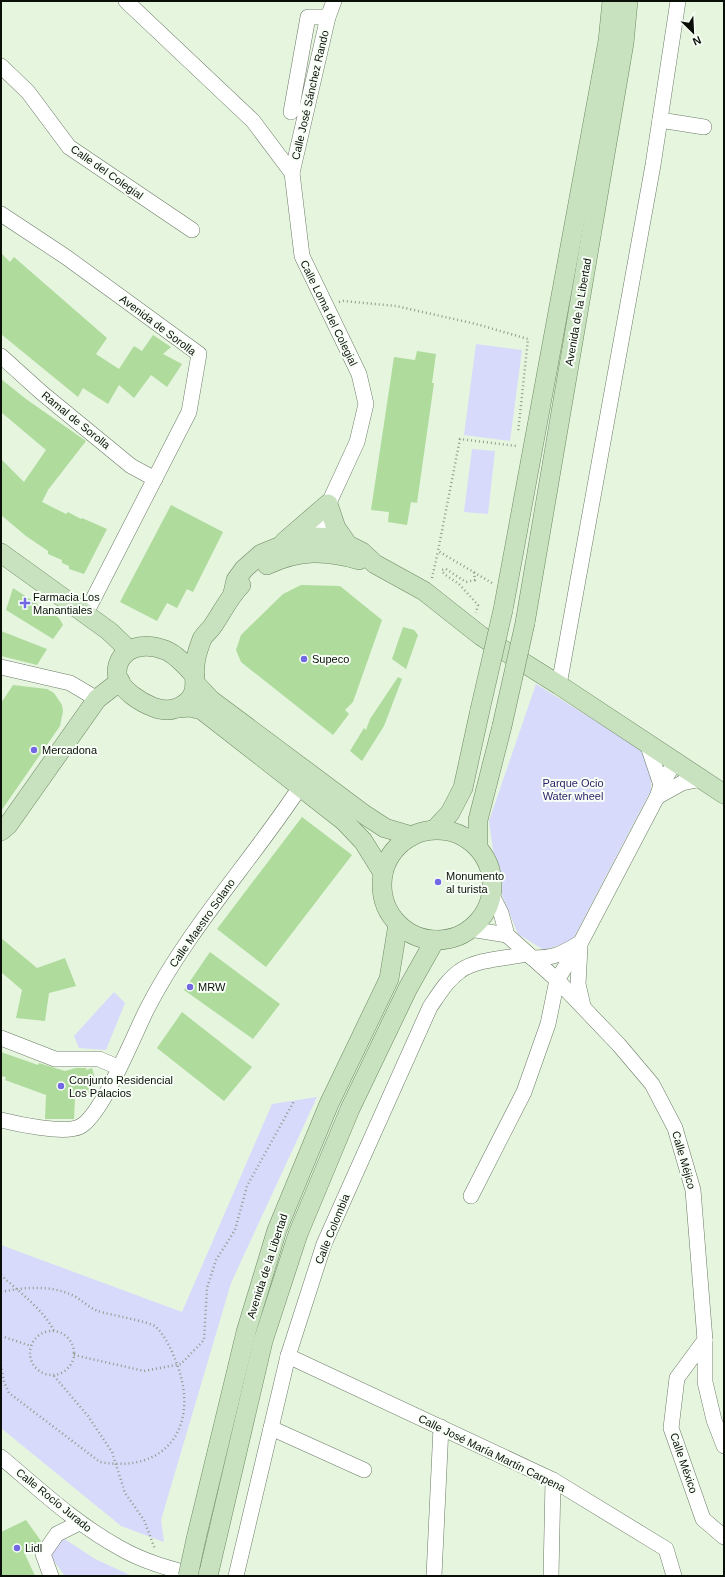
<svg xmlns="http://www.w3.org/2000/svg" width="725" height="1577" font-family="Helvetica,sans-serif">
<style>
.green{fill:#d8dafc}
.building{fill:#afdb9d}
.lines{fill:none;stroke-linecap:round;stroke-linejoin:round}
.minor-casing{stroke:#6b7a66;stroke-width:16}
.major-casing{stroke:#6d8a62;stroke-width:20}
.path{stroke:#8f9b8a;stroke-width:2.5;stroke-dasharray:1 3;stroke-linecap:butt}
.minor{stroke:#fff;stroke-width:15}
.major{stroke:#c8e1be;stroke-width:19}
.major-bridge-casing{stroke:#6d8a62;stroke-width:20;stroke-linecap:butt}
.major-bridge{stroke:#c8e1be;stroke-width:19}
.poi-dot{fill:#7268e3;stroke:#f8fff6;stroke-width:1.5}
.labels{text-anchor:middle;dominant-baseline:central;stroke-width:4;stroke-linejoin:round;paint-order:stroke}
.street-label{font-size:11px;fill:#0a0f08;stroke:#f8fff6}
.poi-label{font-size:11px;fill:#0a0f08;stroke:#f8fff6;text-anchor:start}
.park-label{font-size:11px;fill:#2b1f6a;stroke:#f8fff6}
</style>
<rect width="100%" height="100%" fill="#e5f5de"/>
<g class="green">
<path d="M476,344L522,350L510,441L464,435Z"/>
<path d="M472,449L495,451L488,514L464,512Z"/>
<path d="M536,684L639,748L651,764V790L572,941L544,950L518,934L498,885L489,821Z"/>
<path d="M114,992L125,1003L106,1050L79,1048L74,1036Z"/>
<path d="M317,1097L231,1283L161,1520L164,1542L121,1526L1,1428V1245L182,1312L272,1104Z"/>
<path d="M57,1534L95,1559L132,1576H65L46,1550Z"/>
</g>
<g class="building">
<path d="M1,253L10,262L14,257L107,338L96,354L119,369L134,346L142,351L153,335L171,347L163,354L182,364L167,387L151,375L134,398L119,385L108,404L83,388L78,397L1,334Z"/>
<path d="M417,351L436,354L432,383H434L417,503L411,502L407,525L388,522L389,512L371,510L394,357L415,360Z"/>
<path d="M1,379L26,399L86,441L48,490L42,502L66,514L68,512L81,519L82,518L107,529L84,574L69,569V566L62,563V560L48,554V551L26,536L1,515V459L24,482L46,450L1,412Z"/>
<path d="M171,505L223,532L193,592L187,589L177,608L167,603L157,621L120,602Z"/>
<path d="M301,585L340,586L382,620L353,702L345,710L349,714L333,735L241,662L236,650L241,635L283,594Z"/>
<path d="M13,588L59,618L63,625L53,639L6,610Z"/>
<path d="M403,627L414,630L418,635L406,669L392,659Z"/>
<path d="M1,631L47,649L37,665L1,656Z"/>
<path d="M398,677L402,679L384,726L362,761L350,751L364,728L366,730L370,719Z"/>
<path d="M13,685L47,689L54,693L62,705L63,711L60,726L1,811V703Z"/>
<path d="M302,817L352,855L266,967L217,929Z"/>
<path d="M1,938L37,968L65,958L76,986L49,993L45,1021L16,1018L22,990L1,972Z"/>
<path d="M210,952L280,1004L253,1039L184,990Z"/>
<path d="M182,1012L252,1067L224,1101L157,1048Z"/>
<path d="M1,1052L38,1065L39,1063L65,1071L76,1068H86V1070L92,1068L97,1085L91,1087L92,1093L75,1097L74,1119H45L46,1095L5,1080L6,1077L1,1076Z"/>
<path d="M26,1520L41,1541L38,1546L24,1552L35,1576H1V1532Z"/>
</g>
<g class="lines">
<defs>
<g id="minor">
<path d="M126,1L253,121L292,173L302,256L359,374L366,404L357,442L316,531L314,537"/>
<path d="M328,17L334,1"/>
<path d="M1,66L28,92L69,147L192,230"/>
<path d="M291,112L308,17H328L292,173"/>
<path d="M660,120L704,127"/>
<path d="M1,214L66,257L199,354L189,412L85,615"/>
<path d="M1,356L42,393L131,466L155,479"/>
<path d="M1,667L70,683L97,699"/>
<path d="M559,685L653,165L678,1"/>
<path d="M647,743L661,785"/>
<path d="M657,797L682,783L702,779"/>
<path d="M491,893L501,913L507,935L557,980L619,1045L652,1084L675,1128L693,1190L705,1340V1382L714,1420L724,1446"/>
<path d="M470,929L507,935"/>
<path d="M580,947L578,984L583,1006"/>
<path d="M532,958C553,958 560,955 578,944"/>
<path d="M1,1038L55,1059H99L118,1067"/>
<path d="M1,1120C17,1124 64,1134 79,1127C101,1118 134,1035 146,1011C187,930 250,863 300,787"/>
<path d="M471,1196L524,1092L548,1024L557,980L582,940L657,797L661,785L675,762"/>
<path d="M705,1340L677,1378L671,1428L703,1519L724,1537"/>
<path d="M288,1356L553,1480L666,1549L674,1576"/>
<path d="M271,1428L364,1470"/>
<path d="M1,1457C39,1489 76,1524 120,1548C144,1562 171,1569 198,1576"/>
<path d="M51,1576L43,1554L57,1534L79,1523"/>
<path d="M236,1576L288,1356L324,1244L430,1007C439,994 447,980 460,971C476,959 509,958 528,954"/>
<path d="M434,1576L441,1427"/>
<path d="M551,1576L553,1480"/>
</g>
<g id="major">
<path d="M284,542L328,504L336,528L348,545"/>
<path d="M1,553L109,631L129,650"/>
<path d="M267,565C299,550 325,550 359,560"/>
<path d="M233,593L236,580L244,569L261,554L288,543L314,537L334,538L362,552L375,564L424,591L481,636L559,685L724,794"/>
<path d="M503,610L608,41L612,1"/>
<path d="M525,623L624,43L628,1"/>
<path d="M195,676C187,667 176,654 165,650C149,644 129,644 120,660C117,666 116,672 118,678C123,691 140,702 153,707C165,712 176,711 187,702C199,692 193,679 195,666C195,657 199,647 202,639C204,635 209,631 212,627C222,613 229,597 241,585"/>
<path d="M196,684L211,700L365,815L385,828L412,836"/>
<path d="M179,708L190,707L202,710L344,821L363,841L383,873"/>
<path d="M435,829L450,813L463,788L480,710"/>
<circle cx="437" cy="885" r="55"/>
<path d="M1,831L8,825L97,699L120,681"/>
<path d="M478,847V820L502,726"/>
<path d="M196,1539L246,1332L277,1230L329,1104L389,979L398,924"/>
<path d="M208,1576L263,1341L298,1234L350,1109L408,988L435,940"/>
</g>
</defs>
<use href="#minor" class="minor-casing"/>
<use href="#major" class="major-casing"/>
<g class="path">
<path d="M339,302L343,301L396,306L476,324L528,339L518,433"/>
<path d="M474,572L475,580L466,582L446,569L442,570L444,574L459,584L478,605L476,613"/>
<path d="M432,578L438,551"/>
<path d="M492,583L438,551L460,439L516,446"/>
<path d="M1,1275C19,1292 43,1309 54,1331"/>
<path d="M1,1292C25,1287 50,1285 72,1295C81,1299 89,1308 98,1311C109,1315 149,1321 156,1327C166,1337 172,1351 177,1364C200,1426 167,1474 100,1462L9,1393L4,1382L1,1365"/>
<circle cx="52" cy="1353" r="22"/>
<path d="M1,1336L31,1346"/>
<path d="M74,1355L144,1371L181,1364L204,1340L207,1288L216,1260L235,1230L247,1186L294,1101"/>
<path d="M54,1376L88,1416L112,1452L125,1493L144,1520L155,1549"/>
</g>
<use href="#minor" class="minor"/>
<use href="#major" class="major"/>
<defs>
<g id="major-bridge">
<path d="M480,710L503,610"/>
<path d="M502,726L525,623"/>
<path d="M188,1576L196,1539"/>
</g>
</defs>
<use href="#major-bridge" class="major-bridge-casing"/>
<use href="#major-bridge" class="major-bridge"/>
</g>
<g class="poi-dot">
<path d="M23 597h4v4h4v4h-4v4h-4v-4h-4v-4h4z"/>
<circle cx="304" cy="659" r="4"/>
<circle cx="34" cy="750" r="4"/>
<circle cx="438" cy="882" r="4"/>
<circle cx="190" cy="987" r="4"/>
<circle cx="61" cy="1086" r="4"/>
<circle cx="17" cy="1548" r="4"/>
</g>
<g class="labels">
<g class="street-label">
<text transform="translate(310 95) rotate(-77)">Calle José Sánchez Rando</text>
<text transform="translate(107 172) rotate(35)">Calle del Colegial</text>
<text transform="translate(578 312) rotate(-80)">Avenida de la Libertad</text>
<text transform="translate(329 313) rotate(64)">Calle Loma del Colegial</text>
<text transform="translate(158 325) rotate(37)">Avenida de Sorolla</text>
<text transform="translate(76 420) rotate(39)">Ramal de Sorolla</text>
<text transform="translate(202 923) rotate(-55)">Calle Maestro Solano</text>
<text transform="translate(684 1160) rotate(74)">Calle Méjico</text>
<text transform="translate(332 1229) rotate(-68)">Calle Colombia</text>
<text transform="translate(267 1266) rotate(-72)">Avenida de la Libertad</text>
<text transform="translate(492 1453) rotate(26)">Calle José María Martín Carpena</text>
<text transform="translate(684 1463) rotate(71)">Calle México</text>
<text transform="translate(54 1500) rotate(39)">Calle Rocío Jurado</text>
</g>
<g class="poi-label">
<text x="33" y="597">Farmacia Los<tspan x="33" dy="13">Manantiales</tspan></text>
<text x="312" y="659">Supeco</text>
<text x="42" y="750">Mercadona</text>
<text x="446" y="876">Monumento<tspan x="446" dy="13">al turista</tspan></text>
<text x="198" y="987">MRW</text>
<text x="69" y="1080">Conjunto Residencial<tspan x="69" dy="13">Los Palacios</tspan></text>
<text x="25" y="1548">Lidl</text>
</g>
<g class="park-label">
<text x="573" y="783">Parque Ocio<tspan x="573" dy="13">Water wheel</tspan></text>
</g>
</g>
<rect width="725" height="1577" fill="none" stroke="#0a0f08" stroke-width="4"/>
<g transform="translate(693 32) rotate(156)" stroke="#f8fff6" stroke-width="3" paint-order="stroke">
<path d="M0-3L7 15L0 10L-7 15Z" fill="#0a0f08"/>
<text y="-6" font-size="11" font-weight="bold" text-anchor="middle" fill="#0a0f08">N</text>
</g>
</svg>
